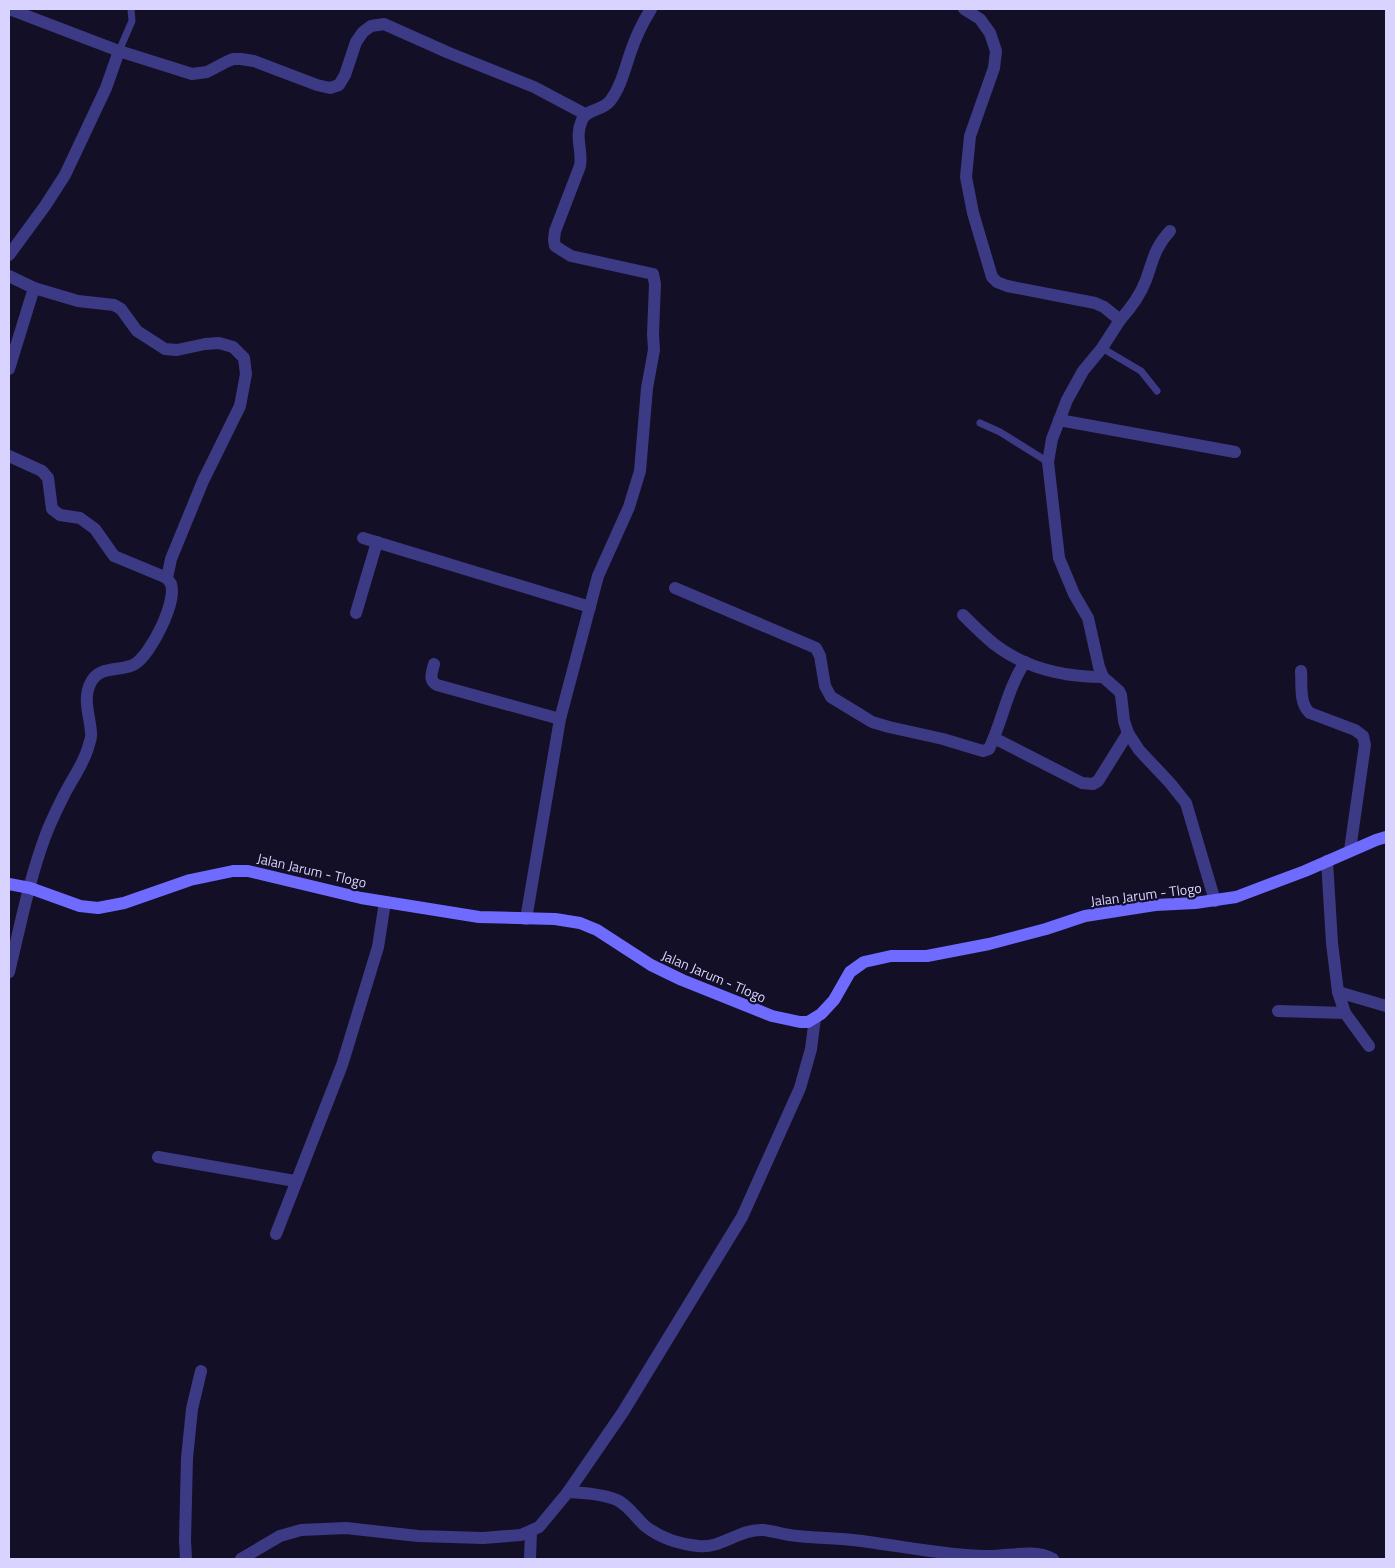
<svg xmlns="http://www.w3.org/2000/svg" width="1395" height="1568" font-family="'Titillium Web',sans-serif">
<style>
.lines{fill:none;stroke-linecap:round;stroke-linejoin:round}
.lane{stroke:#3d3a85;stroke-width:7}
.street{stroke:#3d3a85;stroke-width:12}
.secondary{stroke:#6f6bff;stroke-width:12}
.labels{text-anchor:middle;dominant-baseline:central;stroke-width:4.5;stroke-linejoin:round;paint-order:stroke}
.street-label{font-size:14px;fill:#d9d4ff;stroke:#130f26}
</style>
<rect width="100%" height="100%" fill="#130f26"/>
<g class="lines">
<g class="lane">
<path d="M119,51L132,21L131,9"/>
<path d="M1102,348L1141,371L1157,391"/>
<path d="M980,423L1000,432L1048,462"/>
</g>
<g class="street">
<path d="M9,9L119,51L192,74L207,72L226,62L233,59H241L254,61L317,85L330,88L339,85L345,75L356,42L363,32L371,26L384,24L449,53L534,87L585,114"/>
<path d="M964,9L980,19L990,33L996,51L994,68L970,136L966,177L973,213L992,277L997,282L1007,286L1095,303L1104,307L1120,320L1102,348L1083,371L1067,400L1052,439L1048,462L1059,558L1074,594L1088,618L1099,667L1103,677L1119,691L1121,695L1124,721L1128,733L1139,750L1170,783L1186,803L1215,901"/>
<path d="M9,255L45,206L65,175L106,88L119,51"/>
<path d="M9,276L34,288L9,369"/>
<path d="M1120,320C1131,308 1140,296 1146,280C1153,260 1155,247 1170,231"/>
<path d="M1059,420L1235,452"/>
<path d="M9,456L42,471L48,478L52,509L60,515L80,518L95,529L114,556L167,578"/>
<path d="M363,538L590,607"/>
<path d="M675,588L816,648L820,656L825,686L831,697L859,714L872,722L889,727L943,739L976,749L983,751L989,749C1003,720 1007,689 1025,662"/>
<path d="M356,613L377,542"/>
<path d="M963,615C973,625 983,635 994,644C1025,668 1065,677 1103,677"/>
<path d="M434,664C432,673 428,680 437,685L560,719"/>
<path d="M1301,671C1302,685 1299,704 1310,713L1355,730L1363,736L1365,745L1350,850"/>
<path d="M994,738L1082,783L1093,784L1098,781L1128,733"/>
<path d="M1327,861L1332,943L1338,992L1345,1013L1369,1046"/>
<path d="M526,919L560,719L598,576L629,507L640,471L647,388L654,350L653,334L655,284L653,274L571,256L555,246L554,240L555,231L580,166C583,150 574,138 582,120C587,108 603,111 610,101C621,87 625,68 631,51C636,36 643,22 651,9"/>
<path d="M9,972C20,927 29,880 45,837C50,823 57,809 64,795C72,779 83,765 88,748C89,743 92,738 91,733C90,715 82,699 91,682C100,665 121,672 135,664C151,654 177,602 171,584C170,582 168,580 167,578L171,559L203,481L240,406L246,374L244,358L233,347L219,343L205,344L177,350L165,349L137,331L121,309L114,305L78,301L34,288"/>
<path d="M1338,992L1386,1006"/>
<path d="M1278,1011L1345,1013"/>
<path d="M158,1157L295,1181"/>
<path d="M276,1234L342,1065L378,947L385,902"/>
<path d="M568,1492C585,1493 602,1494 617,1500C628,1505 636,1518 645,1526C659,1537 679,1544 698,1546C721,1549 739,1529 763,1530C774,1531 785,1535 797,1536C816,1538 835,1538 853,1540C897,1545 941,1555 985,1556C1007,1557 1033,1548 1053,1559"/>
<path d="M186,1559L185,1540L187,1458L192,1409L201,1371"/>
<path d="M241,1559L280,1536L301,1530L346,1528L418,1536L483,1538L521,1535L539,1527L568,1492L623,1412L742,1217L800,1088L811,1049L815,1018"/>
<path d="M530,1559L531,1531"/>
</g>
<path class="secondary" d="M9,884L30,888L80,906L98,908L124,903L190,880L233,871H248L361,898L479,917L555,919L580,923L597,930L651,965L682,980L772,1016L800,1022H808L821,1014L834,1000L850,972L864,962L891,956H927L989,944L1046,929L1085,916L1155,905L1195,903L1236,897L1305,871L1376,840L1386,837"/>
</g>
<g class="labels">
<g class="street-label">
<text transform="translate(312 870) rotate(13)">Jalan Jarum - Tlogo</text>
<text transform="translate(1146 894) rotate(-7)">Jalan Jarum - Tlogo</text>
<text transform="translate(714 976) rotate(23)">Jalan Jarum - Tlogo</text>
</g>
</g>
<rect width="1395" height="1568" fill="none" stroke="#d9d4ff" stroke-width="20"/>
</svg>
